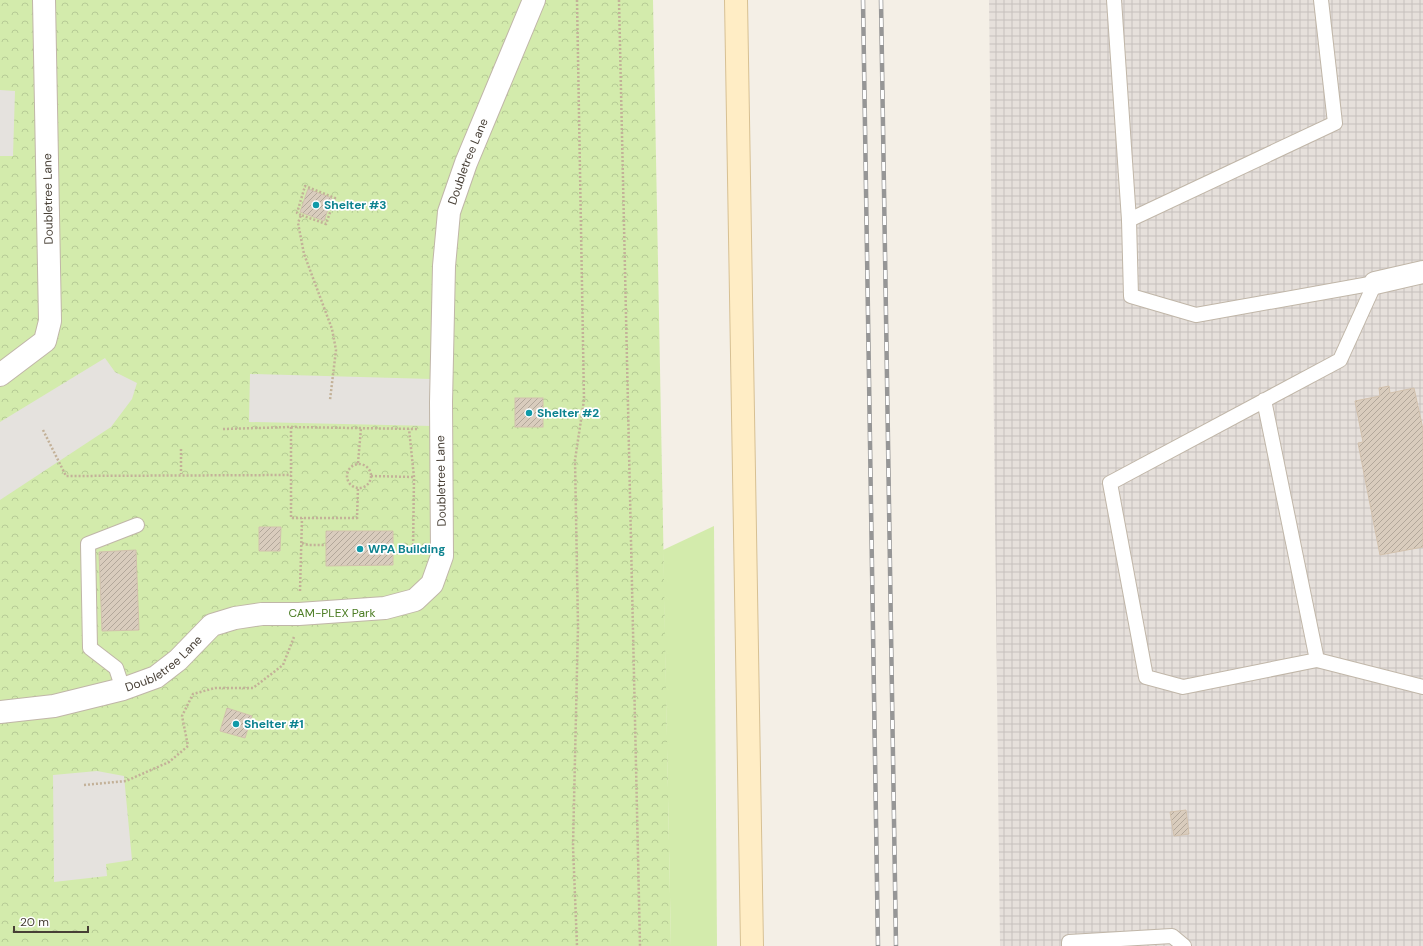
<svg xmlns="http://www.w3.org/2000/svg" width="1423" height="946" font-family="'DM Sans',sans-serif">
<style>
.industrial{fill:url(#industrial-grid)}
.grass{fill:#d3ebac}
.park{fill:url(#park-crowns)}
.parking{fill:#e5e2de}
.building{fill:url(#building-hatch);stroke:#d2c1ad}
.lines{fill:none;stroke-linecap:round;stroke-linejoin:round}
.service-casing{stroke:#c0b6a8;stroke-width:16}
.minor-casing{stroke:#c0b6a8;stroke-width:24}
.secondary-casing{stroke:#d7c093;stroke-width:24}
.path{stroke:#c3b198;stroke-width:2.5;stroke-dasharray:2 2;stroke-linecap:butt}
.service{stroke:#fff;stroke-width:14}
.minor{stroke:#fff;stroke-width:22}
.secondary{stroke:#ffedc5;stroke-width:22}
.rail-casing{stroke:#969696;stroke-width:4.5}
.rail{stroke:#fff;stroke-width:3;stroke-dasharray:9;stroke-linecap:butt}
.culture-dot{fill:#0f9aa8;stroke:#fff;stroke-width:1.5}
.labels{text-anchor:middle;dominant-baseline:central;stroke-width:3.5;stroke-linejoin:round;paint-order:stroke}
.street-label{font-size:12px;fill:#473f35;stroke:#fff}
.culture-label{font-size:12px;font-weight:bold;fill:#0d838f;stroke:#fff;text-anchor:start}
.park-label{font-size:12px;fill:#4c7d24;stroke:#fff}
</style>
<defs>
<pattern id="industrial-grid" width="8" height="8" patternUnits="userSpaceOnUse"><rect width="8" height="8" fill="#e6e0db"/><path d="M0 4h8M4 0v8" fill="none" stroke="#c7c1bd"/></pattern>
<pattern id="park-crowns" width="20" height="18" patternUnits="userSpaceOnUse"><rect width="20" height="18" fill="#d3ebac"/><path d="M2 6a3 3 0 1 1 6 0M12 15a3 3 0 1 1 6 0" fill="none" stroke="#b6cb95"/></pattern>
<pattern id="building-hatch" width="6" height="6" patternUnits="userSpaceOnUse"><rect width="6" height="6" fill="#d9ccbd"/><path d="M-1 1l2-2M0 6l6-6M5 7l2-2" fill="none" stroke="#b2a79a"/></pattern>
</defs>
<rect width="100%" height="100%" fill="#f4efe6"/>
<path class="industrial" d="M989,0H1423V946H1000Z"/>
<path class="grass" d="M714,526L717,946H671L663,550Z"/>
<path class="park" d="M0,0H653L671,946H0Z"/>
<g class="parking">
<path d="M0,90L15,91L13,156H0Z"/>
<path d="M105,358L115,372L137,383L132,399L111,427L0,500V422Z"/>
<path d="M250,374L432,379V426L249,422Z"/>
<path d="M97,771L124,776L132,860L106,864L107,876L54,882L53,775Z"/>
</g>
<g class="building">
<path d="M308,189L332,198L324,221L300,212Z"/>
<path d="M1389,386L1390,393L1414,388L1423,429V547L1380,555L1358,443L1363,442L1355,401L1380,396L1379,388Z"/>
<rect x="515" y="398" width="28" height="29"/>
<path d="M259,527H281L280,551H259Z"/>
<path d="M326,531H393V565L326,566Z"/>
<path d="M136,550L139,630L102,631L99,552Z"/>
<path d="M227,708L252,716L245,738L220,731Z"/>
<path d="M1186,810L1189,834L1174,836L1170,812Z"/>
</g>
<g class="lines">
<defs>
<g id="service">
<path d="M1114,0L1129,220L1131,296L1196,315L1375,283"/>
<path d="M1129,220L1335,123L1321,0"/>
<path d="M1264,400L1317,660L1183,687L1146,677L1110,483L1340,360L1375,283"/>
<path d="M1317,660L1423,687"/>
<path d="M123,689L116,668L90,648L88,544L137,525"/>
<path d="M1069,946V942L1172,936L1184,946"/>
</g>
<g id="minor">
<path d="M1375,283L1423,272"/>
<path d="M0,375L45,341L50,321L44,0"/>
<path id="s1" d="M0,712L54,706L123,689L156,677L178,660L212,625L235,618L262,614H299L385,608L415,600L432,584L442,556L441,402L444,266L449,212L466,163L534,0"/>
</g>
<path id="secondary" d="M736,0L752,946"/>
</defs>
<use href="#service" class="service-casing"/>
<use href="#minor" class="minor-casing"/>
<use href="#secondary" class="secondary-casing"/>
<g class="path">
<path d="M577,0L584,400L575,460L578,626L573,846L577,946"/>
<path d="M619,0L640,946"/>
<path d="M301,215L297,213L305,186L335,198L326,224L301,215L298,223L304,254L332,329L336,350L330,400"/>
<path d="M291,427V518H357L358,488"/>
<path d="M223,429L291,427L418,429"/>
<path d="M43,430L66,476L291,475"/>
<path d="M181,449V474"/>
<path d="M358,463L361,428"/>
<circle cx="359" cy="476" r="12"/>
<path d="M371,476L414,477"/>
<path d="M302,543L308,545H326"/>
<path d="M393,552L413,553L414,477L409,429"/>
<path d="M300,591L302,518"/>
<path d="M84,785L126,781L169,762L188,746L182,716L193,694L215,688H253L283,665L294,637"/>
</g>
<use href="#service" class="service"/>
<use href="#minor" class="minor"/>
<use href="#secondary" class="secondary"/>
<defs>
<g id="rail">
<path d="M863,0L878,946"/>
<path d="M881,0L896,946"/>
</g>
</defs>
<use href="#rail" class="rail-casing"/>
<use href="#rail" class="rail"/>
</g>
<g class="culture-dot">
<circle cx="316" cy="205" r="4"/>
<circle cx="529" cy="413" r="4"/>
<circle cx="360" cy="549" r="4"/>
<circle cx="236" cy="724" r="4"/>
</g>
<g class="labels">
<g class="street-label">
<text stroke="none"><textPath href="#s1" startOffset="894">Doubletree Lane</textPath></text>
<text transform="translate(48 199) rotate(-91)">Doubletree Lane</text>
<text transform="translate(441 481) rotate(-91)">Doubletree Lane</text>
<text stroke="none"><textPath href="#s1" startOffset="174">Doubletree Lane</textPath></text>
</g>
<g class="culture-label">
<text x="324" y="205">Shelter #3</text>
<text x="537" y="413">Shelter #2</text>
<text x="368" y="549">WPA Building</text>
<text x="244" y="724">Shelter #1</text>
</g>
<g class="park-label">
<text x="332" y="613">CAM-PLEX Park</text>
</g>
</g>
<path d="M14 926v6h74v-6" fill="none" stroke="#473f35" stroke-width="2"/>
<text x="20" y="926" font-size="12" fill="#473f35" stroke="#ffffff" stroke-width="3" paint-order="stroke">20 m</text>
</svg>
